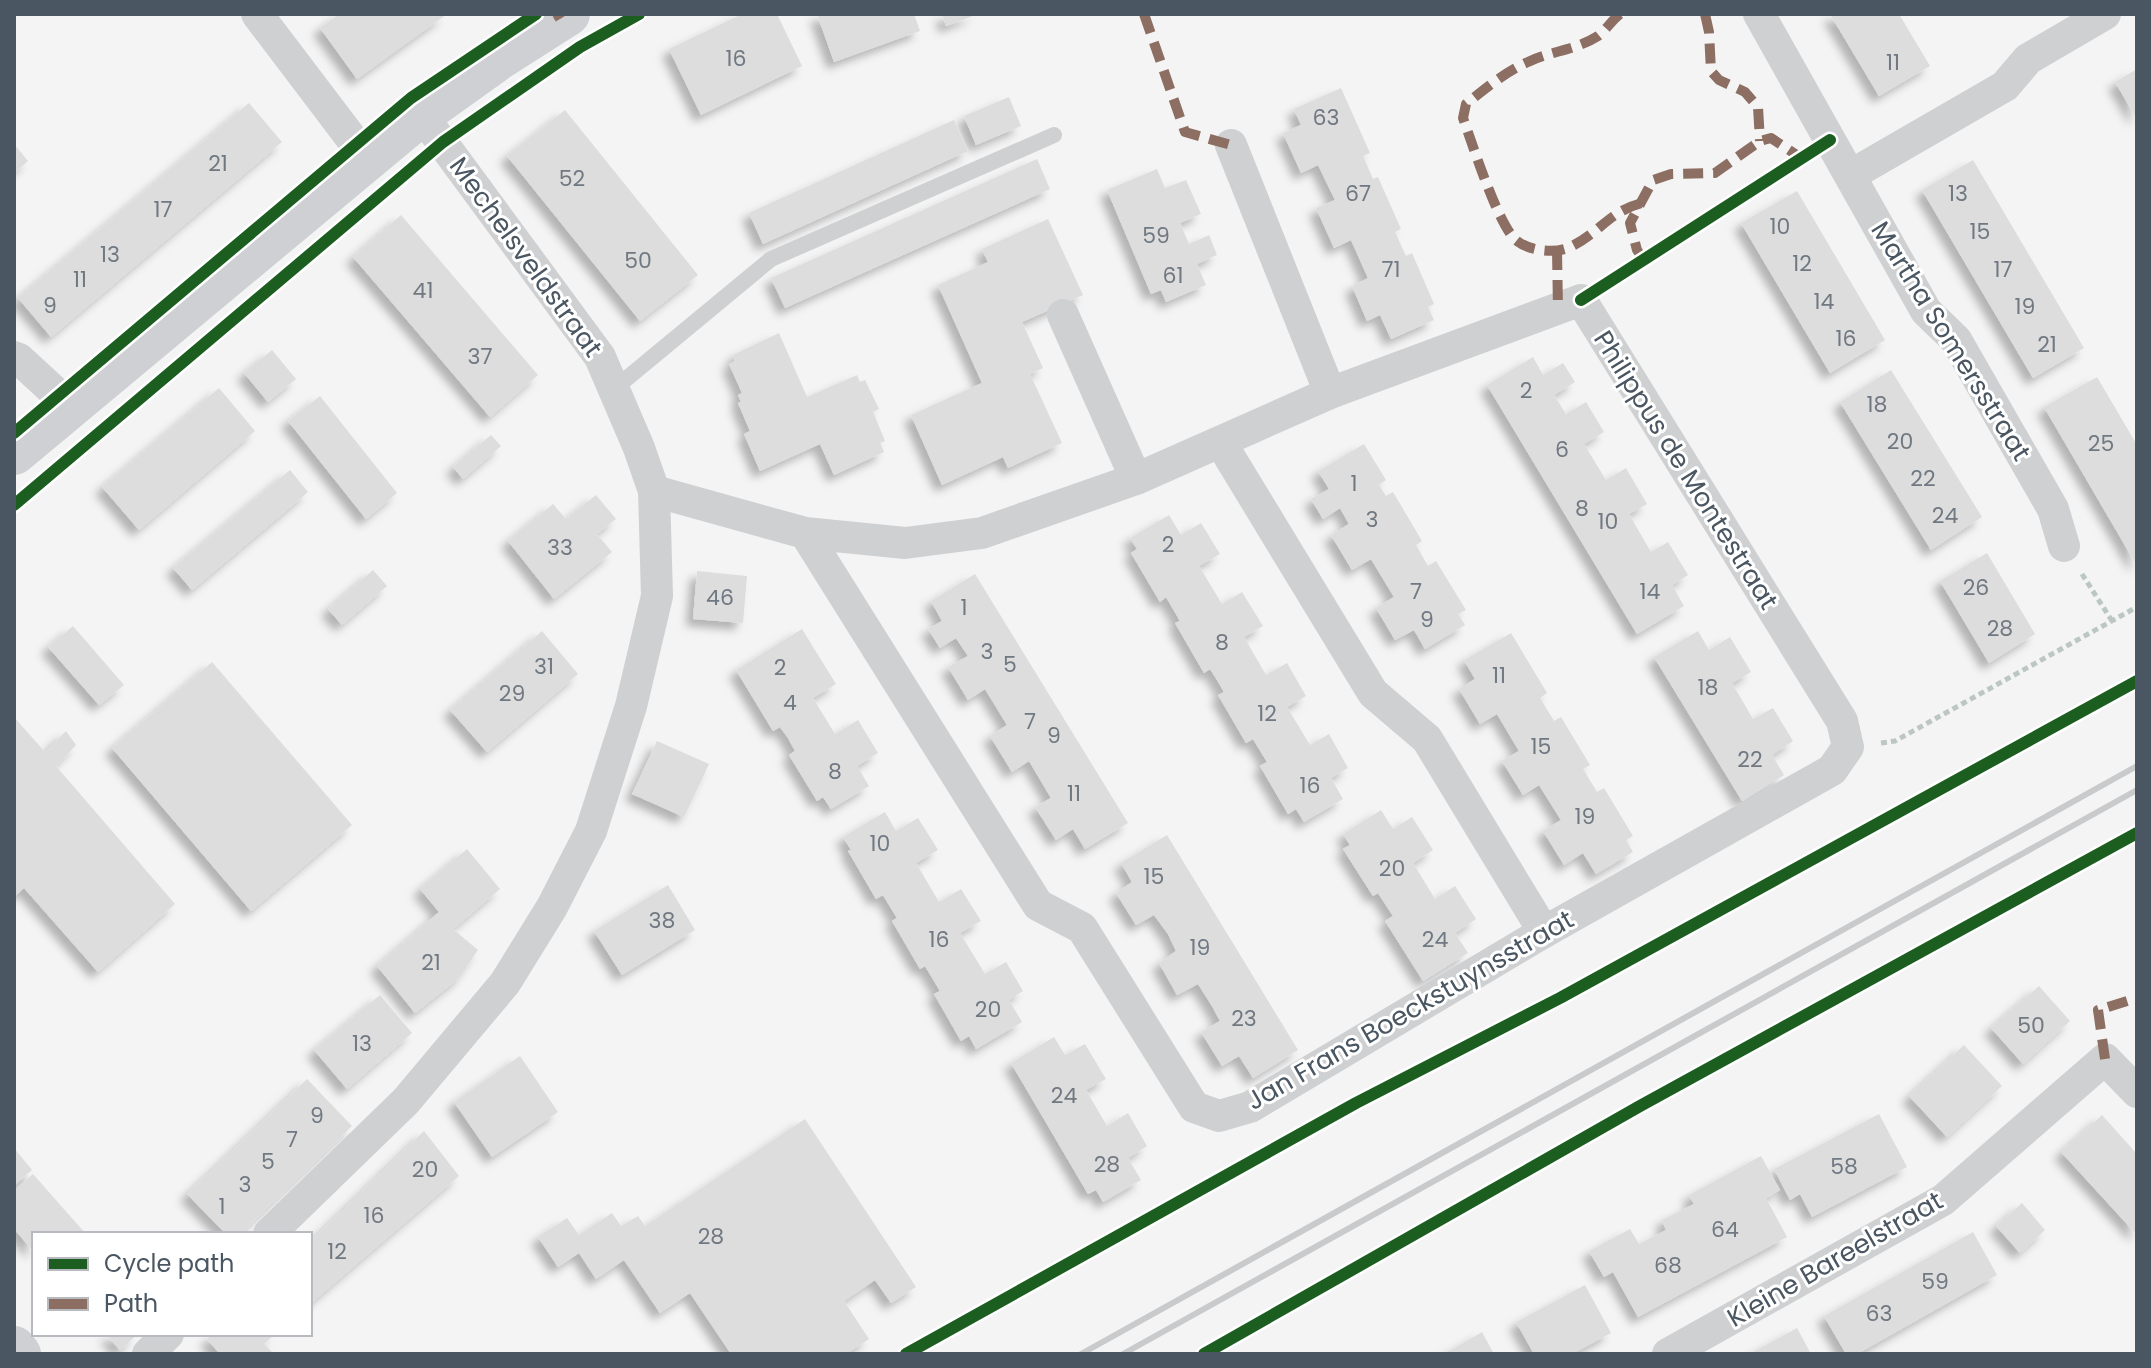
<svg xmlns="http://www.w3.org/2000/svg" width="2151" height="1368" font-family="Poppins,sans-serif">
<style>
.building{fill:#ddddde;filter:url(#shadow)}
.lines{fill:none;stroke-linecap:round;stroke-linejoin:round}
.path{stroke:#bcc7c4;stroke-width:5;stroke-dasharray:6 4;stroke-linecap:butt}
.lane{stroke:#ced0d2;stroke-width:16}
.street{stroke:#ced0d2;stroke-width:32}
.secondary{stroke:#ced0d4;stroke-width:44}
.rail{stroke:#c9cacc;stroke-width:6}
.quiet{stroke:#8d6e63;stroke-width:10;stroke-dasharray:20 10;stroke-linecap:butt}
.cycleway-casing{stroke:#fff;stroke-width:17}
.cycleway{stroke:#1b5e20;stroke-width:12}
.labels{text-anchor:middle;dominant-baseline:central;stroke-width:6;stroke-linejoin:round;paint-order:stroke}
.number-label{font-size:22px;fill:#707881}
.street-label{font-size:26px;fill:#4a5661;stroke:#fff}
</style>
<defs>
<filter id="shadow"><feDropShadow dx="-7" dy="7" stdDeviation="4" flood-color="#0004"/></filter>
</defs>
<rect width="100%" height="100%" fill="#f4f4f4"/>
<g class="building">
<path d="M339,14H447L357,79L320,28Z"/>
<path d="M742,14H777L802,66L701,115L669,49Z"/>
<path d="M817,14H914L920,31L834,62Z"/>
<path d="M942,14H978L946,26Z"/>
<path d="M1830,14H1899L1930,66L1879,96Z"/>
<path d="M2137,69V119L2115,82Z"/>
<path d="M1341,88L1370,153L1363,156L1373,179L1378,177L1401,229L1395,232L1400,243L1406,256L1412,253L1434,304L1428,307L1434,320L1391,339L1380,315L1367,321L1352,286L1368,278L1351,240L1334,248L1316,208L1335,200L1318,165L1301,173L1283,133L1301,125L1294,109Z"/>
<path d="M1009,97L1021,126L976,145L964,116Z"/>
<path d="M249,103L282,142L51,337L18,298Z"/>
<path d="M565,110L698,275L640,321L507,156Z"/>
<path d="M954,120L968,151L763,244L749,213Z"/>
<path d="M14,144L28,161L14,173Z"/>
<path d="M1037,159L1050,189L785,308L771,278Z"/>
<path d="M1973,160L2084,348L2033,378L1922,190Z"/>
<path d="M1157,169L1165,188L1186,180L1201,214L1180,223L1189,244L1209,235L1217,255L1197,264L1206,285L1166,302L1161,290L1151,294L1107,190Z"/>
<path d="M1797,191L1885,340L1830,373L1741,223Z"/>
<path d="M401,215L538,375L490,417L353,257Z"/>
<path d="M1048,219L1083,295L1022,322L1043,368L1030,374L1062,443L1008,468L1003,457L942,485L911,415L982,383L938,285L988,262L982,249Z"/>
<path d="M779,333L807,397L857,375L860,382L865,380L879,409L873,412L885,441L880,443L884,452L834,475L820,444L760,471L744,434L750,431L738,403L741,402L738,395L742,393L729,364L735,361L733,355Z"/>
<path d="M272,350L296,379L268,402L244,373Z"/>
<path d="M1533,357L1543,375L1563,363L1575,382L1554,395L1566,414L1586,402L1604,432L1584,444L1606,480L1626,468L1647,504L1629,514L1651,552L1668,542L1688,575L1672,585L1684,606L1637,634L1487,385Z"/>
<path d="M1891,370L1982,517L1931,550L1840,402Z"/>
<path d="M2097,377L2137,445V566L2044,407Z"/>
<path d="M219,388L255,431L139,530L102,487Z"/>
<path d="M320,396L397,493L366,519L288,421Z"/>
<path d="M491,435L501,446L463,479L453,467Z"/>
<path d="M1364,444L1386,480L1379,485L1386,496L1393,492L1422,541L1416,545L1428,566L1436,561L1466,610L1458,614L1465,625L1425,649L1414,630L1395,640L1376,608L1394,597L1371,559L1352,570L1331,535L1349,524L1340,508L1323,519L1311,499L1329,489L1318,471Z"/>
<path d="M290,470L308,492L192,590L173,568Z"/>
<path d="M596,495L616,519L597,534L612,552L554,599L508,541L553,504L566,519Z"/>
<path d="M1169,515L1181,535L1201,523L1220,554L1199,566L1222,604L1242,592L1263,626L1244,637L1266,675L1287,663L1306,696L1287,707L1310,745L1329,734L1348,768L1331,778L1343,799L1304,822L1296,809L1288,814L1260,766L1267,762L1253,739L1246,743L1218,695L1224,692L1217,680L1210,669L1204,673L1175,623L1180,621L1166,597L1160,602L1131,553L1137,549L1130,538Z"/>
<path d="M1987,553L2035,634L1989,663L1940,581Z"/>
<path d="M373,570L387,586L342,625L328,609Z"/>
<path d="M697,571L747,576L743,623L693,619Z"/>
<path d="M975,574L1128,823L1085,849L1073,829L1056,840L1035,807L1051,798L1029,761L1012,772L990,736L1007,725L985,689L968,700L948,667L968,656L956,638L940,648L928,629L942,621L931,601Z"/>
<path d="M73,626L124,685L99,705L48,647Z"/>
<path d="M802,629L836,684L813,698L835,734L858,720L878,753L857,766L869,786L831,809L823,797L817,801L789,755L795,751L788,738L780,727L773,731L736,670Z"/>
<path d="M542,631L578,674L487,752L450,710Z"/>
<path d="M1698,631L1709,650L1730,637L1751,672L1732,683L1753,719L1773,708L1793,741L1772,755L1784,775L1742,801L1654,657Z"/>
<path d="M1511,633L1547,693L1540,698L1554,721L1561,717L1590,765L1583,769L1597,792L1604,788L1633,836L1626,840L1633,852L1596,874L1583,853L1564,865L1543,831L1561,820L1539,785L1523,795L1502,761L1519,751L1497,714L1480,724L1459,689L1475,679L1464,660Z"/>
<path d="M212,662L352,825L251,911L112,748Z"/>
<path d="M14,717L45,752L66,731L76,745L56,766L175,904L98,972L24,888L14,897Z"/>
<path d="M657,741L709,764L684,817L632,794Z"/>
<path d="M1381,810L1393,829L1412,817L1433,850L1413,863L1435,899L1455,886L1476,919L1455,933L1468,953L1423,981L1385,921L1393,916L1378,893L1373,896L1343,849L1350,845L1343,834Z"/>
<path d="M885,812L896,831L918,818L938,850L916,863L939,902L961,889L981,921L960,933L985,974L1006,962L1023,991L1009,1000L1022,1022L976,1049L969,1036L961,1041L934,994L940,991L925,966L920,969L892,921L897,918L889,905L883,895L876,899L848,851L851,850L843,837Z"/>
<path d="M1167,835L1298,1050L1253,1078L1239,1056L1222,1066L1201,1032L1220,1021L1212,1006L1198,984L1177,995L1159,963L1176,951L1168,934L1154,915L1136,925L1116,893L1132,882L1121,863Z"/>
<path d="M467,849L500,889L453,929L478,950L459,978L415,1013L377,966L439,912L420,889Z"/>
<path d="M668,885L695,930L622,975L594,931Z"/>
<path d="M2039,986L2070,1021L2023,1064L1991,1028Z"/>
<path d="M380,995L412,1033L347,1089L314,1050Z"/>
<path d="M1054,1037L1065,1055L1085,1044L1106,1079L1086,1090L1107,1126L1128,1113L1147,1146L1128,1158L1141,1180L1103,1202L1096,1190L1088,1194L1011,1063Z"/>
<path d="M1964,1045L2002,1086L1947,1137L1909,1096Z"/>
<path d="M520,1056L558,1112L492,1157L454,1102Z"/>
<path d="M307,1079L352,1126L240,1234H226L187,1194Z"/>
<path d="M1879,1114L1907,1167L1812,1217L1800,1194L1790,1200L1774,1169Z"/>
<path d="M2102,1115L2137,1154V1235L2061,1152Z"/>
<path d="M805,1119L916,1287L891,1303L875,1280L844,1301L869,1339L846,1354H731L690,1293L660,1313L624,1260L596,1279L579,1253L558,1267L538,1237L567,1218L579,1235L612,1213L621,1226L638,1216L645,1226Z"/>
<path d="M424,1131L459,1176L310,1304V1242Z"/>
<path d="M14,1148L32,1170L14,1185Z"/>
<path d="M1761,1156L1780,1190L1766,1198L1787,1237L1638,1317L1613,1272L1604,1277L1589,1251L1630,1229L1639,1244L1666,1230L1662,1220L1694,1204L1689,1195Z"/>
<path d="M33,1174L55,1199L86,1234H34V1252L14,1229V1191Z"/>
<path d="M2022,1203L2045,1230L2020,1253L1996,1226Z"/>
<path d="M1973,1232L1997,1275L1857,1354H1846L1824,1316Z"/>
<path d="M1585,1285L1611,1333L1572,1354H1534L1516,1322Z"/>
<path d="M1797,1328L1811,1354H1750L1764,1346Z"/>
<path d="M1482,1332L1494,1354H1443L1453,1349Z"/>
<path d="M106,1334H138L120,1350Z"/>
<path d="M213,1334H275L264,1344L272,1352L270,1354H220L207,1339Z"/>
</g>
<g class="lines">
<g class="path">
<path d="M2082,574L2112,621"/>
<path d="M1881,743L1895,741L2137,607"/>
</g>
<path class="lane" d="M614,389L771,259L1054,135"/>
<g class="street">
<path d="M257,14L367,159"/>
<path d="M1759,14L1926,311L1956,340L2053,509L2064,546"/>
<path d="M1231,145L1330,393"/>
<path d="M1851,175L2005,86L2028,59L2105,14"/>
<path d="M1063,315L1136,479"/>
<path d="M14,357L19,359L70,406"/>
<path d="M1221,443L1373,693L1427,739L1544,932"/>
<path d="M654,491L805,533L905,543L982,533L1136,479L1330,393L1581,300L1842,721L1848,747L1832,770L1544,932L1250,1107L1219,1116L1194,1107L1082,928L1038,905L805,533"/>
<path d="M269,1234L406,1101L505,983L552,907L591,831L631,706L657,596L654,491L639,448L600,357L421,114"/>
<path d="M148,1354L168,1334"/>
<path d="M1668,1354L1943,1200L2105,1059L2137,1092"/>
</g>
<g class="secondary">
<path d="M14,453L421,114L499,58L568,14"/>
<path d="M14,1348L19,1354"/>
</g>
<g class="rail">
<path d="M1081,1354L2137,766"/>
<path d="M1123,1354L2137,790"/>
</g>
<g class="quiet">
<path d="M557,14L560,19"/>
<path d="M1144,14L1185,132L1231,145"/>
<path d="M1620,14C1612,20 1606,30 1598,36C1576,50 1551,51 1528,62C1505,72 1485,89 1466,104L1463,118C1472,143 1499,228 1517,241C1530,251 1556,254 1570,247C1600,233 1608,212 1642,203"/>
<path d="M1705,14L1709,32L1711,71L1719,80L1745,92L1758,107L1760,141"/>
<path d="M1557,250L1558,309"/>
<path d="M1644,260L1637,250L1630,223L1653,180L1671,174L1715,173L1760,141L1771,138L1801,158"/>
<path d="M2105,1059L2098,1010L2137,998"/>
</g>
<defs>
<g id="cycleway">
<path d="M1581,300L1830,140"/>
<path d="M14,433L411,98L536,14"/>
<path d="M14,505L443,142L580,47L639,14"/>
<path d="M906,1354L1356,1103L1560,998L2137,681"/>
<path d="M1204,1354L1640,1106L2137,833"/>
</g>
</defs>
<use href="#cycleway" class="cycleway-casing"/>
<use href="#cycleway" class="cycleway"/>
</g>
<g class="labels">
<g class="number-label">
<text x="736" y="58">16</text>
<text x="1893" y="62">11</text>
<text x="1326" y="117">63</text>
<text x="218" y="163">21</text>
<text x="572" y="178">52</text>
<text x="1358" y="193">67</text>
<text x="1958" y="193">13</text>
<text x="163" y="209">17</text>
<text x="1780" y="226">10</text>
<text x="1980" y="231">15</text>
<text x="1156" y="235">59</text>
<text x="110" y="254">13</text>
<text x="638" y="260">50</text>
<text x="1802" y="263">12</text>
<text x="1391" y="269">71</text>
<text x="2003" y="269">17</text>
<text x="1173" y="275">61</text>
<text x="80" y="279">11</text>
<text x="423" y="290">41</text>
<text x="1824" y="301">14</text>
<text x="50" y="305">9</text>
<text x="2025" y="306">19</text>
<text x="1846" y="338">16</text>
<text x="2047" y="344">21</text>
<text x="480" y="356">37</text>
<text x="1526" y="390">2</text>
<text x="1877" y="404">18</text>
<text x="1900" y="441">20</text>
<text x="2101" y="443">25</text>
<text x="1562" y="449">6</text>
<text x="1923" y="478">22</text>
<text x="1354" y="483">1</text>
<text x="1582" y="508">8</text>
<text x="1945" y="515">24</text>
<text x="1372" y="519">3</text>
<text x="1608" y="521">10</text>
<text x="1168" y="544">2</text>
<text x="560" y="547">33</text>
<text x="1976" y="587">26</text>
<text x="1416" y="591">7</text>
<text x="1650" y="591">14</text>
<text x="720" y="597">46</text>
<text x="964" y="607">1</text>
<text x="1427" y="619">9</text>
<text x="2000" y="628">28</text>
<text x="1222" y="642">8</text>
<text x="987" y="651">3</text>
<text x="1010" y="664">5</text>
<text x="544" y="666">31</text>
<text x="780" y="667">2</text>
<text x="1499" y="675">11</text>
<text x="1708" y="687">18</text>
<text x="512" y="693">29</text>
<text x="790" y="702">4</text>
<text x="1267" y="713">12</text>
<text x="1030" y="721">7</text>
<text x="1054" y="735">9</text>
<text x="1541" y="746">15</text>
<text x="1750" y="759">22</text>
<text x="835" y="771">8</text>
<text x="1310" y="785">16</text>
<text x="1074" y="793">11</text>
<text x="1585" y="816">19</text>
<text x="880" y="843">10</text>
<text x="1392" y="868">20</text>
<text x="1154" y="876">15</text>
<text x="662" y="920">38</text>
<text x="939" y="939">16</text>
<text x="1435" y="939">24</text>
<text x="1200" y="947">19</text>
<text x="431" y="962">21</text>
<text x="988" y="1009">20</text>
<text x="1244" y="1018">23</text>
<text x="2031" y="1025">50</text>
<text x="362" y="1043">13</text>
<text x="1064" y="1095">24</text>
<text x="317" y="1115">9</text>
<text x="292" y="1139">7</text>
<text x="268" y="1161">5</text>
<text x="1107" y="1164">28</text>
<text x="1844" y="1166">58</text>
<text x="425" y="1169">20</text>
<text x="245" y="1184">3</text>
<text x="222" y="1206">1</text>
<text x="374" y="1215">16</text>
<text x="1725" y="1229">64</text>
<text x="711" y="1236">28</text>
<text x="337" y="1251">12</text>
<text x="1668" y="1265">68</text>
<text x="1935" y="1281">59</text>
<text x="1879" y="1313">63</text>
</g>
<g class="street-label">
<text transform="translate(526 257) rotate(54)">Mechelsveldstraat</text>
<text transform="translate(1951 341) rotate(58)">Martha Somersstraat</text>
<text transform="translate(1686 470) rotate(58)">Philippus de Montestraat</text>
<text transform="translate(1410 1010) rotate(-30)">Jan Frans Boeckstuynsstraat</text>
<text transform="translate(1835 1259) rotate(-30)">Kleine Bareelstraat</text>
</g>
</g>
<rect width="2151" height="1368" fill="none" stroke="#4a5661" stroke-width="32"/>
<rect x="32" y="1232" width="280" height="104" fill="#ffffff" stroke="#b7bbc0" stroke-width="2"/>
<rect x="48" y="1258" width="40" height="12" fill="#1b5e20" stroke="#b7bbc0" stroke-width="2"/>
<text x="104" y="1272" font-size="24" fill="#4a5661">Cycle path</text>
<rect x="48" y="1298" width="40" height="12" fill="#8d6e63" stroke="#b7bbc0" stroke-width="2"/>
<text x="104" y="1312" font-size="24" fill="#4a5661">Path</text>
</svg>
